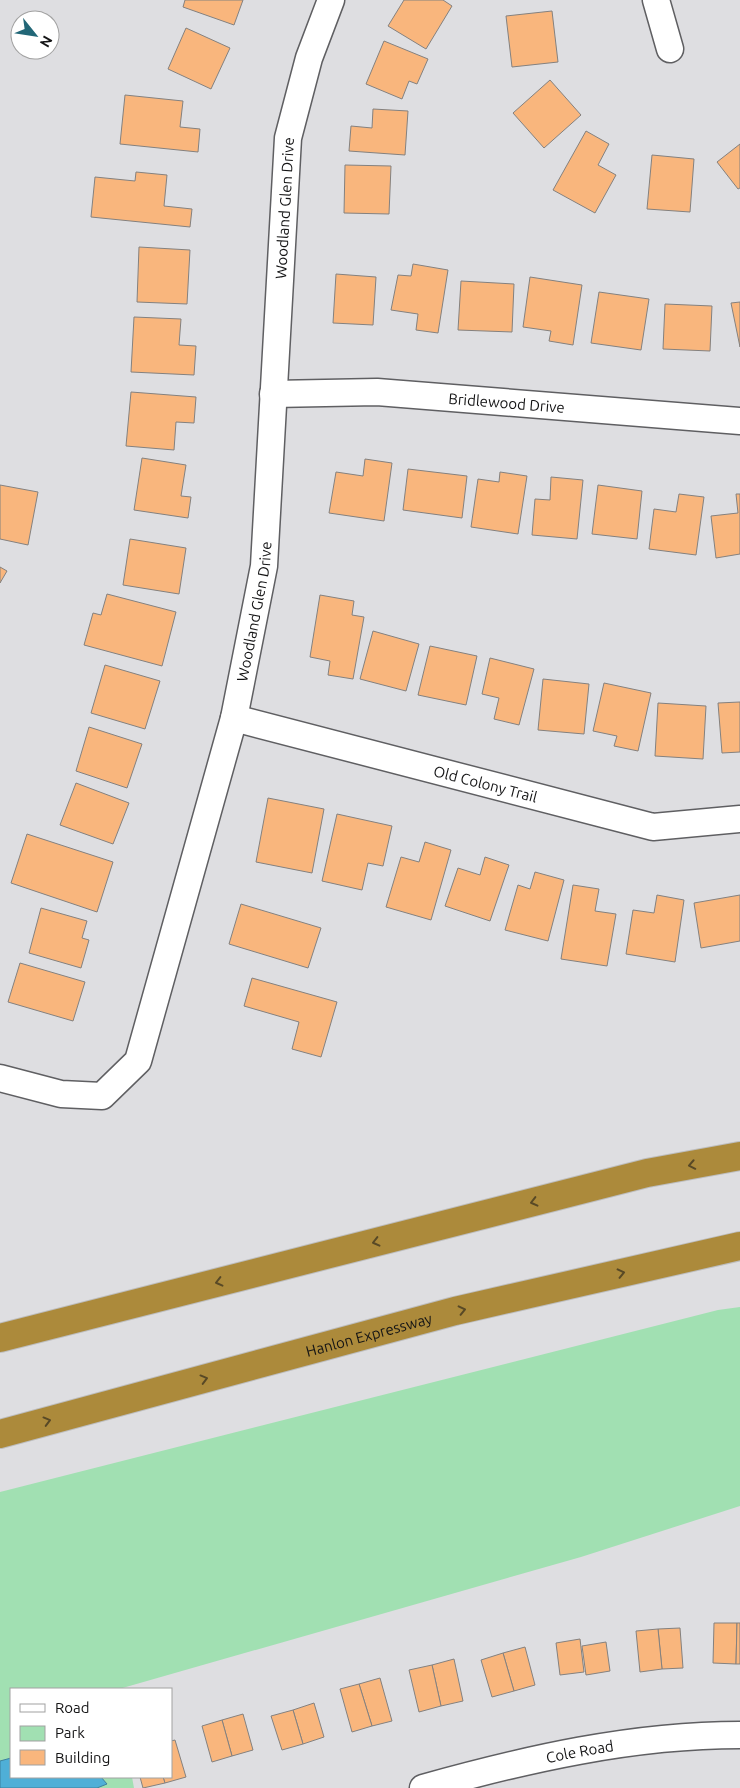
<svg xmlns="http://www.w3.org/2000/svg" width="740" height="1788" font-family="Ubuntu,sans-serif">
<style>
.green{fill:#a1e0b2}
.water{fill:#4fafd7;stroke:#3d809d}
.building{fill:#f9b67d;stroke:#84817f}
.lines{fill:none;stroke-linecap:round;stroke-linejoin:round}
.minor-casing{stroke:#5f5f62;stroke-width:29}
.highway-casing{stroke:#bdbdbd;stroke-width:30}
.minor{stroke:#fff;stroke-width:26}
.highway{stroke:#ac8a3b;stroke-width:28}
.oneway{stroke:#584926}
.labels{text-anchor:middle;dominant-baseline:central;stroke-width:4;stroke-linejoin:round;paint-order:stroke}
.street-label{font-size:15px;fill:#141415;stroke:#fff}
</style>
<rect width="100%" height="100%" fill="#dedee1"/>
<path class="green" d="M740,1307V1506L581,1557L119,1689H11V1777H132L134,1788H0V1492L718,1310Z"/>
<path class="water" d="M11,1758V1777H101L107,1784L97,1788H0V1761Z"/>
<g class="building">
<path d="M185,0H243L234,25L183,7Z"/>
<path d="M404,0H443L452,6L426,49L388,26Z"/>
<path d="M552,11L558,62L512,67L506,16Z"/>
<path d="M186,28L230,48L211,89L168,69Z"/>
<path d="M384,41L428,59L417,84L409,81L402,99L366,84Z"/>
<path d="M550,80L581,115L544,148L513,113Z"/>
<path d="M125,95L183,101L180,127L200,129L198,152L120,144Z"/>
<path d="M373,109L408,111L405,155L349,151L351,126L372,128Z"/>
<path d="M586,131L609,144L598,165L616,175L595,213L553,190Z"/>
<path d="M740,144V188L738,189L717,162Z"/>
<path d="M652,155L694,159L690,212L647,209Z"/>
<path d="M345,165L391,166L389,214L344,213Z"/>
<path d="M136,172L167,175L164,206L192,209L190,227L91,217L95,177L135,181Z"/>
<path d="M139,247L190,250L187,304L137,302Z"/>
<path d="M413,264L448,270L438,333L416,330L418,314L391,310L398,275L411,276Z"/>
<path d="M336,274L376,277L373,325L333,323Z"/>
<path d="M530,277L582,285L573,345L549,341L551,331L523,327Z"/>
<path d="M461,281L514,284L512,332L458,330Z"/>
<path d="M599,292L649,299L641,350L591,343Z"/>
<path d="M740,302V347L731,303Z"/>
<path d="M665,304L712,306L710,351L663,349Z"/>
<path d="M134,317L181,319L179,345L196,346L194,375L131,372Z"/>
<path d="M131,392L196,397L194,423L176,422L174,450L126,446Z"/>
<path d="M142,458L186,465L181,496L191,497L188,518L134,510Z"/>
<path d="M365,459L392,463L384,521L329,513L336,472L363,476Z"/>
<path d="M408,469L467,476L462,518L403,510Z"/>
<path d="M500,472L527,476L518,534L471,527L478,479L499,482Z"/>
<path d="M551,477L583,480L577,539L532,535L535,499L550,500Z"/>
<path d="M0,485L38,492L28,545L0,539Z"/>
<path d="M598,485L642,491L637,539L592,534Z"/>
<path d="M679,494L704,497L696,555L649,549L654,509L676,512Z"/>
<path d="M736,494H740V554L716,558L711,516L738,513Z"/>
<path d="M130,539L186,548L179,594L123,585Z"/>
<path d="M0,567L7,571L0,583Z"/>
<path d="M107,594L176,612L162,666L84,645L93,613L101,615Z"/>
<path d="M320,595L354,601L352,615L364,617L353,679L328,675L330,661L310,657Z"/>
<path d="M373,631L419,644L406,691L360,679Z"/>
<path d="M430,646L477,656L466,705L418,695Z"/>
<path d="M490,658L534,669L519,725L494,719L499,698L482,694Z"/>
<path d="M105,665L160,681L145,729L91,713Z"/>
<path d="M543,679L589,684L584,734L538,730Z"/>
<path d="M604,683L651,693L638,751L614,746L617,736L593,731Z"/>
<path d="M740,702V752L722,753L718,703Z"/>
<path d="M658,703L706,706L703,759L655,756Z"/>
<path d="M89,727L142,744L127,788L76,771Z"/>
<path d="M76,783L129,803L113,844L60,825Z"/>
<path d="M268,798L324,809L312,873L256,862Z"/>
<path d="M337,814L392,826L383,866L368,863L362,890L322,881Z"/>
<path d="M27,834L113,862L97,912L11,883Z"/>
<path d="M425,842L451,850L431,920L386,907L401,857L419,862Z"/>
<path d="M485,857L509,865L490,921L445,906L458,868L480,875Z"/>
<path d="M535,872L564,880L548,941L505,930L518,885L530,889Z"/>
<path d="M573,885L599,889L595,911L616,914L607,966L561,959Z"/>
<path d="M657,895L684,900L675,962L626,954L633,910L654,913Z"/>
<path d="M740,895V941L701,948L694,903Z"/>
<path d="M241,904L321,928L308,968L229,944Z"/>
<path d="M41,908L87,921L82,938L89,940L81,968L29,953Z"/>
<path d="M20,963L85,982L73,1021L8,1002Z"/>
<path d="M252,978L337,1002L321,1057L292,1049L299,1022L244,1006Z"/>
<path d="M714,1623H737L736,1664L713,1663Z"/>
<path d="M737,1623H740V1664H736Z"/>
<path d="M680,1628L683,1668L662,1669L658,1629Z"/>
<path d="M658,1629L662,1669L640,1672L636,1631Z"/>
<path d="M580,1639L584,1672L560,1675L556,1643Z"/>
<path d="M606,1642L610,1671L586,1675L582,1646Z"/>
<path d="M525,1647L535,1685L514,1691L503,1653Z"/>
<path d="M503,1653L514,1691L492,1697L481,1660Z"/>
<path d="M454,1659L463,1701L441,1706L432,1665Z"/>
<path d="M432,1665L441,1706L419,1712L409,1670Z"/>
<path d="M380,1678L392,1721L372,1726L359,1684Z"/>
<path d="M359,1684L372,1726L352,1732L340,1689Z"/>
<path d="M314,1703L324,1737L303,1744L293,1710Z"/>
<path d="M293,1710L303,1744L282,1750L271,1716Z"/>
<path d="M243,1714L253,1750L232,1756L222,1720Z"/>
<path d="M222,1720L232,1756L212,1762L202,1726Z"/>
<path d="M175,1740L186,1777L165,1783L163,1777H171V1741Z"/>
<path d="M140,1777H163L165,1783L143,1788Z"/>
</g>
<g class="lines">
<defs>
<g id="minor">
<path d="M656,0L670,49"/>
<path id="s1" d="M273,394L377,392L740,421"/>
<path id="s2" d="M234,718L653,827L740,819"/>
<path id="s3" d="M0,1078L61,1094L102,1096L138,1061L234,718L264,566L288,138L309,58L331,0"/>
<path id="s4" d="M423,1788C527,1759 632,1735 740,1735"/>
</g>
<g id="highway">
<path d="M0,1338L647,1173L740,1156"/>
<path id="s5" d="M0,1434L455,1311L740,1246"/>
</g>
</defs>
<use href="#minor" class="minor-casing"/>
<use href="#highway" class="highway-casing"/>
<use href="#minor" class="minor"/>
<use href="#highway" class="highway"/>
</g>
<defs><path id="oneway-chevron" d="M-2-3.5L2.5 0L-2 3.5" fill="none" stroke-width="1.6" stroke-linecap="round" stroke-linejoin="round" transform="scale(1.25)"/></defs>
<g class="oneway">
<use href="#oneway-chevron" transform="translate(692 1165) rotate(169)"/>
<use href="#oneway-chevron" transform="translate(534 1202) rotate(166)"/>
<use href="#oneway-chevron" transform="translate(376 1242) rotate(166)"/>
<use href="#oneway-chevron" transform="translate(621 1273) rotate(-13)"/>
<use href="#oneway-chevron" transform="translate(219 1282) rotate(166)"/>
<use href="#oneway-chevron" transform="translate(462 1310) rotate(-13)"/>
<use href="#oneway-chevron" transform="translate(204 1379) rotate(-15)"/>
<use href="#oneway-chevron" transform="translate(47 1421) rotate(-15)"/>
</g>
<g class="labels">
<g class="street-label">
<text stroke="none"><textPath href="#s3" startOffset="1024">Woodland Glen Drive</textPath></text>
<text stroke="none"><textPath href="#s1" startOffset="234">Bridlewood Drive</textPath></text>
<text stroke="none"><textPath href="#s3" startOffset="619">Woodland Glen Drive</textPath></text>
<text stroke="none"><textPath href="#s2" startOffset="260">Old Colony Trail</textPath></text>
<text stroke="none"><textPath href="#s5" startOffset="382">Hanlon Expressway</textPath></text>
<text stroke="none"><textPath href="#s4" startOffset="161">Cole Road</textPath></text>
</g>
</g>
<rect x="10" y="1688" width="162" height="90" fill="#ffffff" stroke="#a1a1a1"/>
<rect x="20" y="1704" width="25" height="8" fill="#ffffff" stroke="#a1a1a1"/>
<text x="55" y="1713" font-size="15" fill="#141415">Road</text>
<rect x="20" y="1726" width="25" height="15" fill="#a1e0b2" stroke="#a1a1a1"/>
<text x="55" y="1738" font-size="15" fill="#141415">Park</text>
<rect x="20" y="1750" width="25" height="15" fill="#f9b67d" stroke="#a1a1a1"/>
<text x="55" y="1763" font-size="15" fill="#141415">Building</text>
<g transform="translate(35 35) rotate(120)"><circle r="24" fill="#ffffff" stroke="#a1a1a1"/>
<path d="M0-4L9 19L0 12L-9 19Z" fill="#226777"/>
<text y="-8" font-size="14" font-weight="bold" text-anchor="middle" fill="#141415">N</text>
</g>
</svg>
